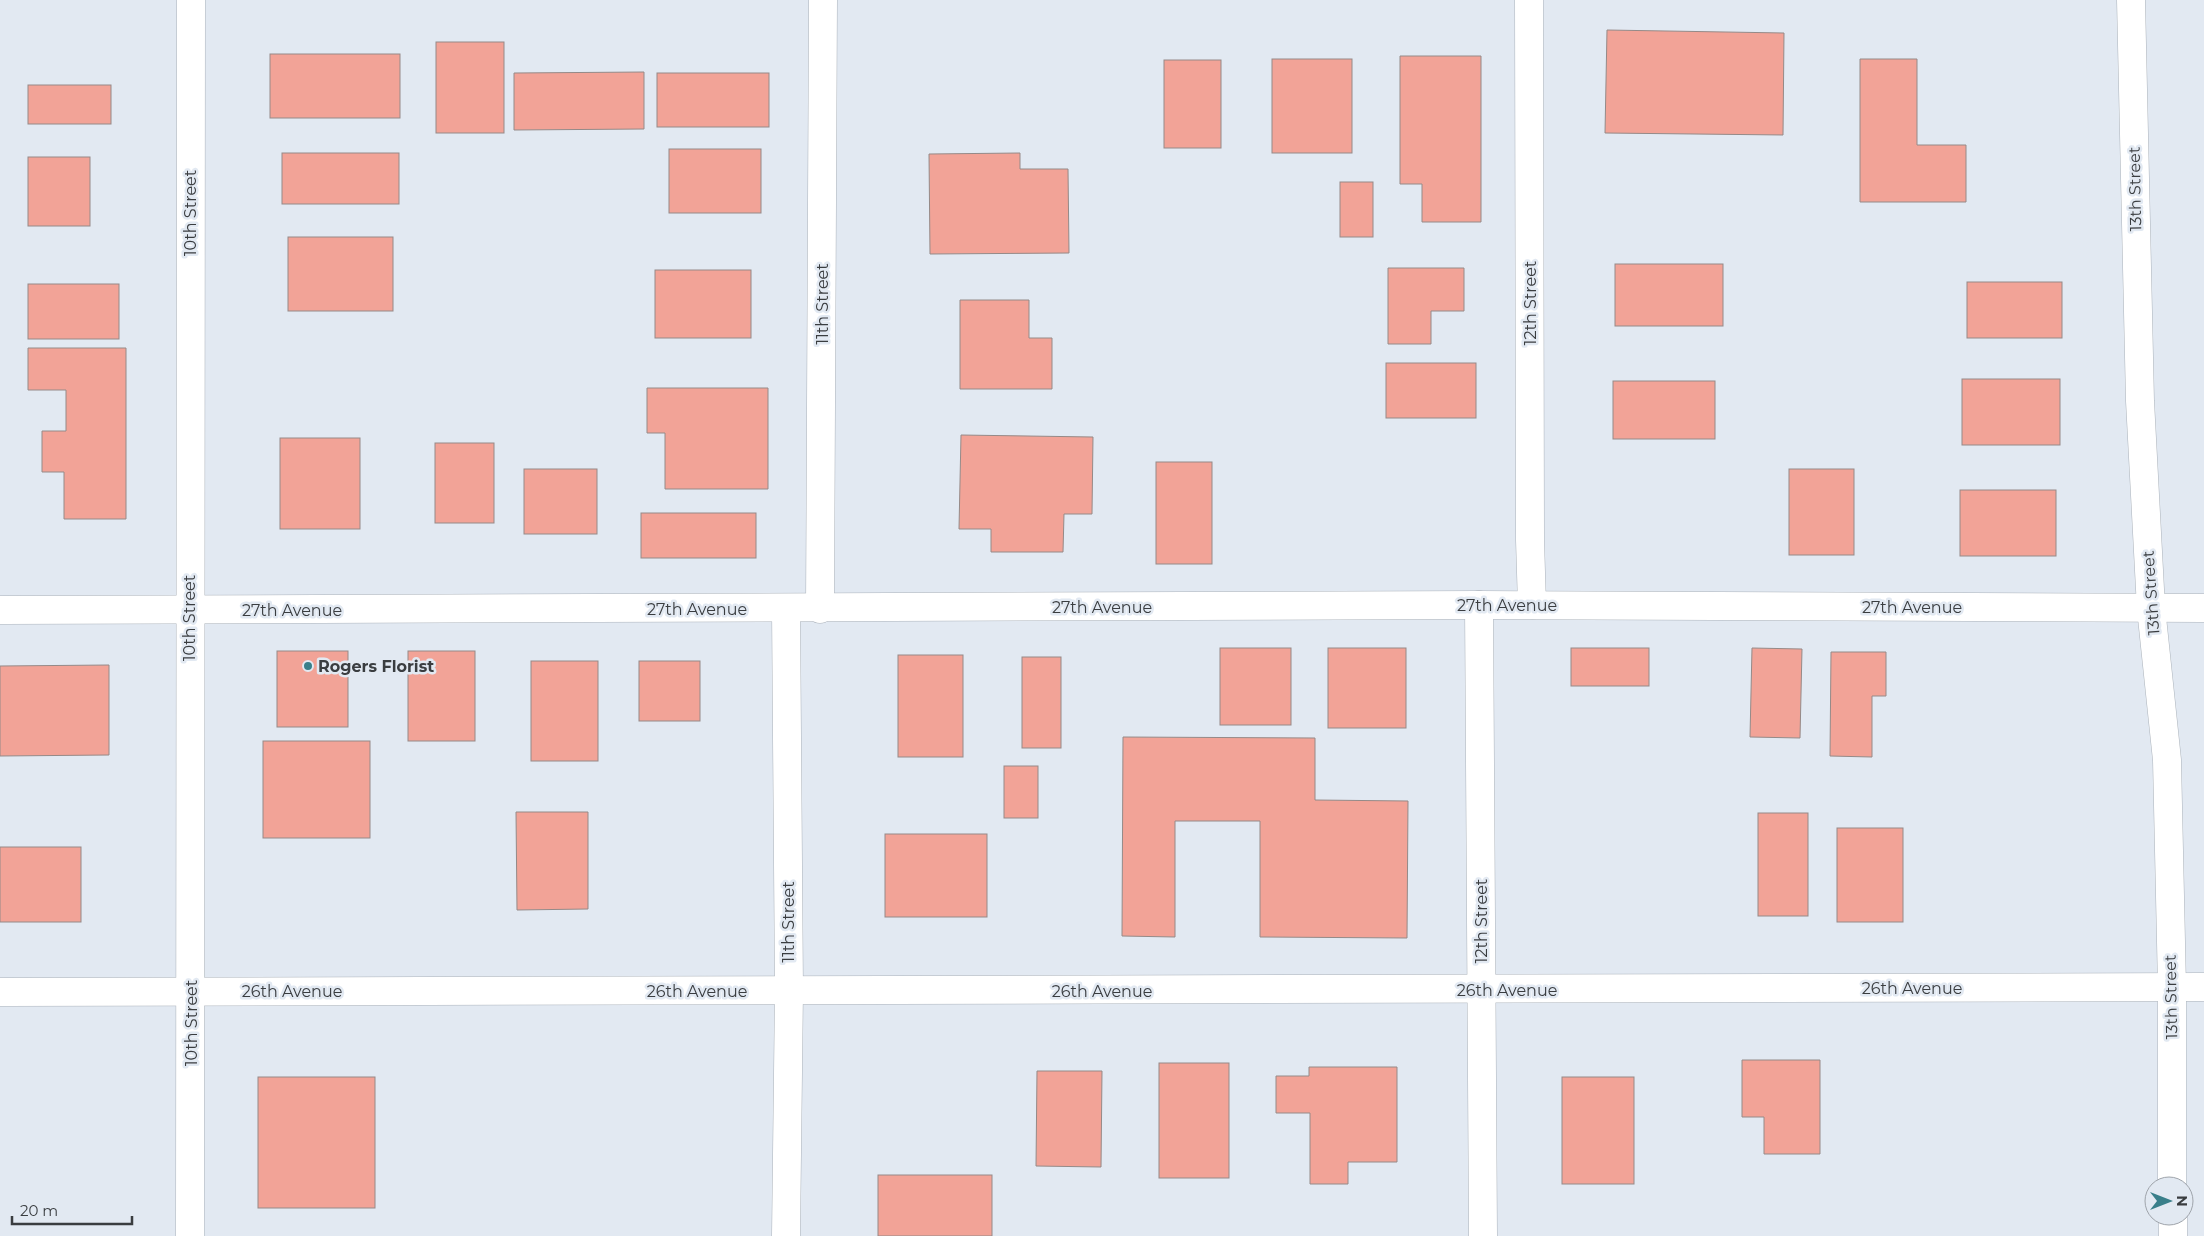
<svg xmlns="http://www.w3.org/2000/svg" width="2204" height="1236" font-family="Montserrat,sans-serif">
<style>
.building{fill:#f2a397;stroke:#958a88}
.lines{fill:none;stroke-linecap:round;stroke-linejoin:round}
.minor-casing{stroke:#abb2ba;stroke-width:29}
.minor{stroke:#fff;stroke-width:28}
.poi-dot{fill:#397f8a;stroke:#e2e9f2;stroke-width:2}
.labels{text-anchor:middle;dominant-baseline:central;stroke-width:5;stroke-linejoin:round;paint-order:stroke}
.street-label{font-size:16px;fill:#3a3d40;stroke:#e2e9f2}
.poi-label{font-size:16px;font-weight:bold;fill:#3a3d40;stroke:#e2e9f2;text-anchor:start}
</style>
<rect width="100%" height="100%" fill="#e2e9f2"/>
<g class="building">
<path d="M1607,30L1784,33L1783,135L1605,133Z"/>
<rect x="436" y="42" width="68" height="91"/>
<rect x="270" y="54" width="130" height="64"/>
<path d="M1400,56H1481V222H1422V184H1400Z"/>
<rect x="1272" y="59" width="80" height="94"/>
<path d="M1860,59H1917V145H1966V202H1860Z"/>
<rect x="1164" y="60" width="57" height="88"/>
<path d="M644,72V129L514,130V73Z"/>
<rect x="657" y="73" width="112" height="54"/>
<rect x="28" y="85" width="83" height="39"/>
<rect x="669" y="149" width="92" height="64"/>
<rect x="282" y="153" width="117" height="51"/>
<path d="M1020,153V169H1068L1069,253L930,254L929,154Z"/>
<rect x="28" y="157" width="62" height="69"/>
<rect x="1340" y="182" width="33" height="55"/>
<rect x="288" y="237" width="105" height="74"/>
<rect x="1615" y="264" width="108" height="62"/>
<path d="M1388,268H1464V311H1431V344H1388Z"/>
<rect x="655" y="270" width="96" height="68"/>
<rect x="1967" y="282" width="95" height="56"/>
<rect x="28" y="284" width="91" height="55"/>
<path d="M960,300H1029V338H1052V389H960Z"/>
<path d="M28,348H126V519H64V472H42V431H66V390H28Z"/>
<rect x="1386" y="363" width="90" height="55"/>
<rect x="1962" y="379" width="98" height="66"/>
<rect x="1613" y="381" width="102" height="58"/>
<path d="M647,388H768V489H665V433H647Z"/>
<path d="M961,435L1093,437L1092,514H1064L1063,552H991V529H959Z"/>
<rect x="280" y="438" width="80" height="91"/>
<rect x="435" y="443" width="59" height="80"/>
<rect x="1156" y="462" width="56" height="102"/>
<rect x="524" y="469" width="73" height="65"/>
<rect x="1789" y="469" width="65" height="86"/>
<rect x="1960" y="490" width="96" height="66"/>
<rect x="641" y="513" width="115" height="45"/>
<rect x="1220" y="648" width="71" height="77"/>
<rect x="1328" y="648" width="78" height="80"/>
<rect x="1571" y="648" width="78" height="38"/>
<path d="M1752,648L1802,649L1800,738L1750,737Z"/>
<rect x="277" y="651" width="71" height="76"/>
<rect x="408" y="651" width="67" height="90"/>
<path d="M1831,652H1886V696H1872V757L1830,756Z"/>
<rect x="898" y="655" width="65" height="102"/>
<rect x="1022" y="657" width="39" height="91"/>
<rect x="531" y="661" width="67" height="100"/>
<rect x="639" y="661" width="61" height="60"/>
<path d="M109,665V755L0,756V666Z"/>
<path d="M1123,737L1315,738V800L1408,801L1407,938L1260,937V821H1175V937L1122,936Z"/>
<rect x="263" y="741" width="107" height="97"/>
<rect x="1004" y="766" width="34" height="52"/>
<path d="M516,812H588V909L517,910Z"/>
<rect x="1758" y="813" width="50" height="103"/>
<rect x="1837" y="828" width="66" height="94"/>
<rect x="885" y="834" width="102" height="83"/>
<rect x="0" y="847" width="81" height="75"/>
<path d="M1742,1060H1820V1154H1764V1117H1742Z"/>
<rect x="1159" y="1063" width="70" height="115"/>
<path d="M1309,1067H1397V1162H1348V1184H1310V1113H1276V1076H1309Z"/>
<path d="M1037,1071H1102L1101,1167L1036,1166Z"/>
<rect x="258" y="1077" width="117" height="131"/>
<rect x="1562" y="1077" width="72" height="107"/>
<rect x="878" y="1175" width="114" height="61"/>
</g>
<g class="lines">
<defs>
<g id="minor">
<path d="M1529,0L1530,540L1532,605"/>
<path d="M2131,0L2140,401L2151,608L2167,760L2172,987V1186"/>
<path d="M1479,605L1483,1236"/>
<path d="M786,609L789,991L786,1236"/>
<path d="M820,609L823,0"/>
<path d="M0,610L1479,605L2204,608"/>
<path d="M0,992L2204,987"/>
<path d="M2173,1216V1236"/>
<path d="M190,1236L191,0"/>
</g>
</defs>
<use href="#minor" class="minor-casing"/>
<use href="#minor" class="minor"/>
</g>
<circle class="poi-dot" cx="308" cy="666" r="5"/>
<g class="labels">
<g class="street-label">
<text transform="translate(2135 189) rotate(-91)">13th Street</text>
<text transform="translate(190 213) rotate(-90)">10th Street</text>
<text transform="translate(1530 303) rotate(-90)">12th Street</text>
<text transform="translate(822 304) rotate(-90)">11th Street</text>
<text transform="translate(2151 593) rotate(-94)">13th Street</text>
<text x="1507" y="605">27th Avenue</text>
<text x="1102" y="607">27th Avenue</text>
<text x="1912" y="607">27th Avenue</text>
<text x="697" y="609">27th Avenue</text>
<text x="292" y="610">27th Avenue</text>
<text transform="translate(189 618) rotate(-90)">10th Street</text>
<text transform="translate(1481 921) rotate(-90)">12th Street</text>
<text transform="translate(788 922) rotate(-90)">11th Street</text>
<text x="1912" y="988">26th Avenue</text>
<text x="1507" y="990">26th Avenue</text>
<text x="292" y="991">26th Avenue</text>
<text x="697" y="991">26th Avenue</text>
<text x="1102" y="991">26th Avenue</text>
<text transform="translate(2171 997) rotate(-91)">13th Street</text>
<text transform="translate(191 1023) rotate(-90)">10th Street</text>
</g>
<g class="poi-label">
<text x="318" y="666">Rogers Florist</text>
</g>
</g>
<g transform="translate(2169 1201) rotate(90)"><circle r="24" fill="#e2e9f2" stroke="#9fa4ab"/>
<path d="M0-4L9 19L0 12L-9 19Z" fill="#397f8a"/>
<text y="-8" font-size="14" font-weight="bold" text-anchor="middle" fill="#3a3d40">N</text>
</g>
<path d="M12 1216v8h120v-8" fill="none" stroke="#3a3d40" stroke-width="2.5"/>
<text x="20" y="1216" font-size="15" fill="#3a3d40" stroke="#e2e9f2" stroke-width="4" paint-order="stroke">20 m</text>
</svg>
